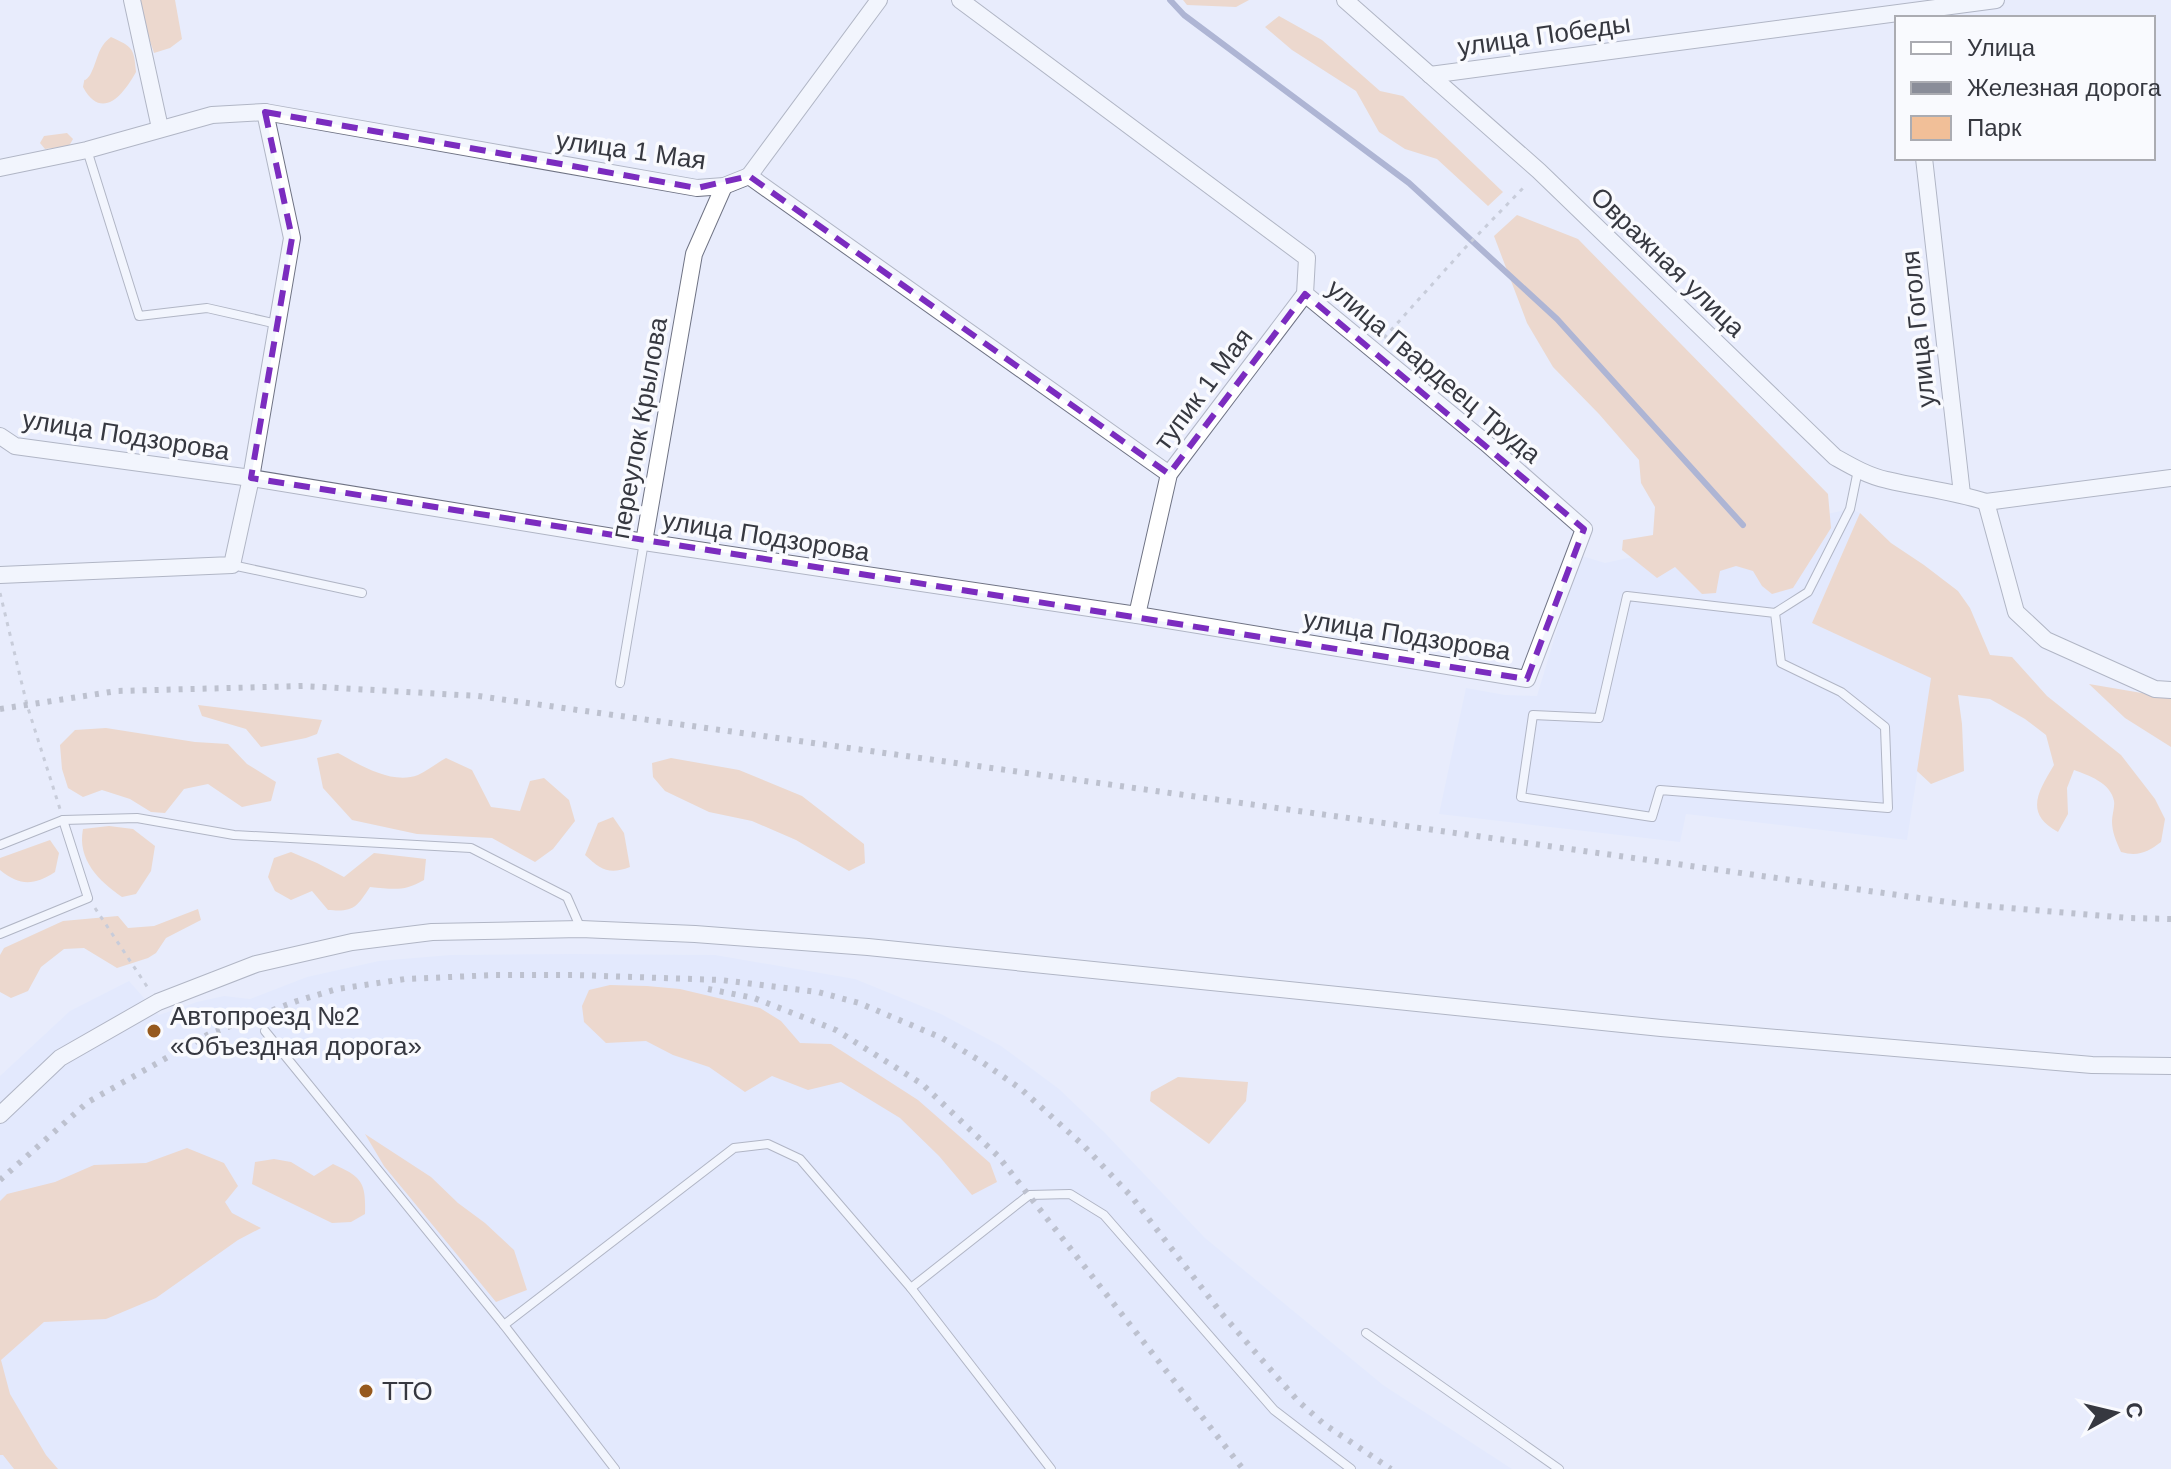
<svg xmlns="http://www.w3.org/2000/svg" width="2171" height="1469" font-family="Arial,sans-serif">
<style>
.built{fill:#dee4ff}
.green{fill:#f1bf98}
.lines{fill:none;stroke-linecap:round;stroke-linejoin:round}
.stream{stroke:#6871a5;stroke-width:6}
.lane-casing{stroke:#6f7384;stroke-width:10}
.street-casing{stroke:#6f7384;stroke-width:18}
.path{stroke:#a2a5b2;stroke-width:3;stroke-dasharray:4 6;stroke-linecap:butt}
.lane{stroke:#fff;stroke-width:8}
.street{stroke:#fff;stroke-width:16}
.rail{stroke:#8a8d99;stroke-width:6;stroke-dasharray:4 8;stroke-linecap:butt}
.marked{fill:none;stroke:#7b2cbf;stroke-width:6;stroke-dasharray:16 10;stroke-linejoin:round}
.poi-dot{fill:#96591d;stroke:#f9fafe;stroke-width:3}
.labels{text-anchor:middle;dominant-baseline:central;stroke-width:7;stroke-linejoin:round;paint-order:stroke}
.street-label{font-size:26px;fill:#363840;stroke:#f9fafe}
.poi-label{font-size:26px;fill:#363840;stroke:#f9fafe;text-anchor:start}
</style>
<rect width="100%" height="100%" fill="#e8ecfc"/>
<g class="built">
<path d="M1850,509L1860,513L1812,623L1932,678L1907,840L1686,814L1680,842L1439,814L1466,688L1505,695L1537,696L1565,603L1582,556L1605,563Z"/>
<path d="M573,954L715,955L855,979L941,1014L1001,1046L1059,1089L1105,1133L1205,1238L1383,1385L1512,1469H0V1076L70,1011L129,981L159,1015L197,1002L224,996L250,999L307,977L379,961L451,955Z"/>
</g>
<g class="green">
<path d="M140,0H175L182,39L170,48L154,53L142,18Z"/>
<path d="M1183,0H1249L1236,7L1187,5Z"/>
<path d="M1279,16L1322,40L1380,91L1403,96L1503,192L1488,206L1437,159L1405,149L1379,132L1356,91L1292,50L1265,27Z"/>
<path d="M111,37C133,47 134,48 136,72C124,94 102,122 83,87C86,73 82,86 90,75C98,61 97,47 111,37Z"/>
<path d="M67,133L73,139L69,146L45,149L40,143L44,136Z"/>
<path d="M1517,215L1578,239L1828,494L1831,528L1793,588L1772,594L1762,586L1753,571L1736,566L1720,571L1716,593L1702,594L1675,567L1657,578L1622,550L1623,540L1653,535L1655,507L1641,483L1639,460L1599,414L1553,367L1527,323L1494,236Z"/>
<path d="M1860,513L1891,543L1924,565L1958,591L1970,608L1990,655L2012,657L2047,696L2121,755L2155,799L2165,819L2161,842C2148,852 2138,857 2121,852C2116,841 2112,832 2112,821C2112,815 2115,807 2114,801C2111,783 2088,775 2074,770L2067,788L2068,814L2058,832C2024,813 2038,792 2054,765L2046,735L2025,719L1990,699L1958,695L1962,724L1964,771L1931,784L1917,771L1931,678L1812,623Z"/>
<path d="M2089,684L2171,698V747L2125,718Z"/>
<path d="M198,705L322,720L317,734L306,738L261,747L246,729L202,716Z"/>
<path d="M106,728L195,742L228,744L247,764L276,782L271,801L242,807L208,784L184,789L165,813L151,812L130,799L102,790L83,797L68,788L62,769L60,745L75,730Z"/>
<path d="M338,753C360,765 392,785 418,775C427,771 437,763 446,758L472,770L491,807L520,811L530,781L544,778L569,800L575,821L553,849L535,862L492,838L417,834L352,820L323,788L317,758Z"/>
<path d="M671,758L739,770L802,796L864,844L865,863L849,871L796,840L752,821L709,812L665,791L653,777L652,763Z"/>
<path d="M613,817L624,833L630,867C609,875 601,870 585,855L598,823Z"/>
<path d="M109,826L133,829L155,846L151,871L136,894L122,897C99,881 77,860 83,829Z"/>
<path d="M50,840L59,853L55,872C33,886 20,886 0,870V858Z"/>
<path d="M291,852L317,863L344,877L374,853L426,859L424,880C404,892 393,889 370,887C356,908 354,912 328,910L312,891L291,900L275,891L268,877L274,858Z"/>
<path d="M198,909L201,920L166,938L156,953L148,958L117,968L84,948L64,949L41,967L28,991L11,998L0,992V955L4,948L63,921L118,916L128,928L154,926Z"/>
<path d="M610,985L647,986L680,989L760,1008L781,1021L800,1043L831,1044L918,1100L990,1163L997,1182L972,1195L939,1156L900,1118L841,1082L808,1090L772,1076L745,1092L709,1067L673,1055L646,1041L606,1043L584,1022L582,1006L589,990Z"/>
<path d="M1178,1077L1248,1082L1246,1101L1209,1144L1150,1101L1151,1092Z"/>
<path d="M365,1134L431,1177L458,1203L485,1223L514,1250L527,1290L496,1302L384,1166Z"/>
<path d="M187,1148L224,1163L238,1186L225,1202L232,1213L261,1228L238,1240L156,1298L106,1319L44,1322L1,1360L10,1394L46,1455L58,1469H14L3,1455H0V1201L7,1194L55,1182L94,1165L146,1163Z"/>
<path d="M274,1159L291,1162L314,1176L333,1164C362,1177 366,1182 365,1214L351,1222L332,1223L252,1184L255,1162Z"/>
</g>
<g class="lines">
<path class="stream" d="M1170,0L1184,15L1409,183L1557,319L1743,525"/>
<defs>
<g id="lane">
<path d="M87,150L139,316L207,308L277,324"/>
<path d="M232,565L362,593"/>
<path d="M1775,613L1781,663L1841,692L1885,727L1888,808L1660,790L1652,817L1521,797L1533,715L1599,718L1627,596L1775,613L1808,592L1850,509L1858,470"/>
<path d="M620,683L644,542"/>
<path d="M0,845L63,820L137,818L234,835L471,848L567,897L581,929"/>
<path d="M0,934L88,898L63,820"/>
<path d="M265,1031L504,1325L615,1469"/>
<path d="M911,1288L1029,1195L1070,1194L1104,1215L1274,1410L1351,1469"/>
<path d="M504,1325L734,1148L768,1144L800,1159L911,1288L1051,1469"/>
<path d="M1366,1333L1559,1469"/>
</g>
<g id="street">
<path d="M132,0L160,128"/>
<path d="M1345,0L1539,171L1835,457C1851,466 1868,476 1887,480C1920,488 1953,491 1986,502L2171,478"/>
<path d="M1430,75L1996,0"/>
<path d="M1924,158L1962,494"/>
<path d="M0,168L87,150L212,115L265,112L697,188L724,186L749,176"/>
<path d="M749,176L1169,474"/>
<path d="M749,176L879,0"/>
<path d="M0,436L15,446L251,478L644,542L1137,615L1527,679L1584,529L1486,443L1305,294L1307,258L960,0"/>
<path d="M1986,502L2016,612L2046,640L2155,689L2171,690"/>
<path d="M644,542L694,254L724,186"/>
<path d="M0,575L232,565L251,478L292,238L265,112"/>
<path d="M1137,615L1169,474L1305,294"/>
<path d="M0,1115L60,1058L158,1002L256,964L352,942L432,932L581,929L695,934L868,947L1661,1028L2092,1065L2171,1066"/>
</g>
</defs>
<use href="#lane" class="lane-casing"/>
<use href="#street" class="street-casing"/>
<g class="path">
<path d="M1384,338L1464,249L1526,185"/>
<path d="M0,593L27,705L60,809"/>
<path d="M95,908L148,988"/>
</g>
<use href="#lane" class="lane"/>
<use href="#street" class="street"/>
<g class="rail">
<path d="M0,709L117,691L303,686L478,696L1962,904L2129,918L2171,919"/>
<path d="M708,989L754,998L836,1030L922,1084L998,1156L1243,1469"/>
<path d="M0,1180L88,1102L209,1034L297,1001L337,989L405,979L496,975H575L721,980L818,992L859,1003L942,1038L982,1062L1021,1089L1083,1145L1131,1196L1222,1314L1298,1401L1324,1424L1391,1469"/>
</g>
</g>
<path d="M0 0H2171V1469H0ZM265,112L697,188L749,176L1169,474L1305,294L1584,529L1527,679L251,478L292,238Z" fill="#e8ecfc" fill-opacity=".55" fill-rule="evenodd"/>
<path class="marked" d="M265,112L697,188L749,176L1169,474L1305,294L1584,529L1527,679L251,478L292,238Z"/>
<g class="poi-dot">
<circle cx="154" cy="1031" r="8"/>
<circle cx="366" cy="1391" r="8"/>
</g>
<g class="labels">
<g class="street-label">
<text transform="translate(1544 35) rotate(-8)">улица Победы</text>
<text transform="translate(631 150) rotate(8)">улица 1 Мая</text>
<text transform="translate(1668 262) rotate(44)">Овражная улица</text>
<text transform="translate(1918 329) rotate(-96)">улица Гоголя</text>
<text transform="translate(1434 371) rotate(40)">улица Гвардеец Труда</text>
<text transform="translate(1203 389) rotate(-53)">тупик 1 Мая</text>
<text transform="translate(639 428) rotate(-80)">переулок Крылова</text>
<text transform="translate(126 435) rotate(9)">улица Подзорова</text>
<text transform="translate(766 536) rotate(9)">улица Подзорова</text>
<text transform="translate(1407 635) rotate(9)">улица Подзорова</text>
</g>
<g class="poi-label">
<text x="170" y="1016">Автопроезд №2<tspan x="170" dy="30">«Объездная дорога»</tspan></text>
<text x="382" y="1391">ТТО</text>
</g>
</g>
<rect x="1895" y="16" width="260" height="144" fill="#f9fafe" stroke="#abacb2" stroke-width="2"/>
<rect x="1911" y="42" width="40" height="12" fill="#ffffff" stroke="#abacb2" stroke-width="2"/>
<text x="1967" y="56" font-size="24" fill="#363840">Улица</text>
<rect x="1911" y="82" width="40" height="12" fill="#8a8d99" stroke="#abacb2" stroke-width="2"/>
<text x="1967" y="96" font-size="24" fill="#363840">Железная дорога</text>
<rect x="1911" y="116" width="40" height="24" fill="#f1bf98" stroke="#abacb2" stroke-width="2"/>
<text x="1967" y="136" font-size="24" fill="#363840">Парк</text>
<g transform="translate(2115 1413) rotate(82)" stroke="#f9fafe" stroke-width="6" paint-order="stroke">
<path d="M0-6L14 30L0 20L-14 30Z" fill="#363840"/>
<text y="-12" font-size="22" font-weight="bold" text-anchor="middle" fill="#363840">С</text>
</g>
</svg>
